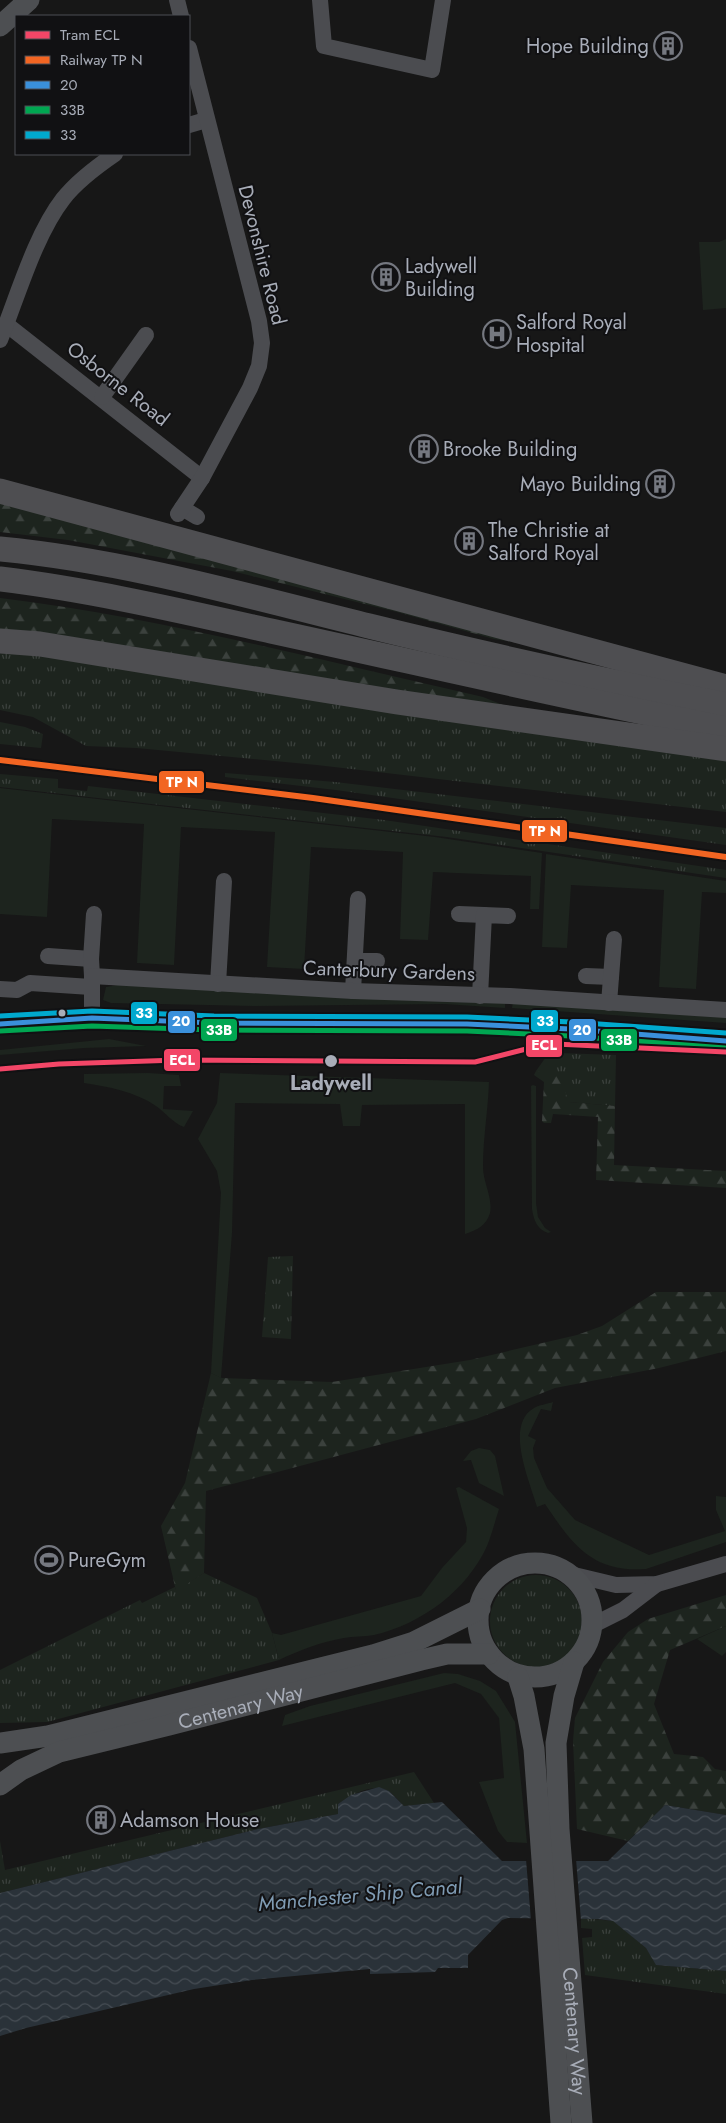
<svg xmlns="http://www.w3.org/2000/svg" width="726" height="2123" font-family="Jost,sans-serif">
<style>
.grass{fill:url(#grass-tufts)}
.forest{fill:url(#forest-firs)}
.garden{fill:#1d241e}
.water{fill:url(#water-waves)}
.pier{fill:#171717}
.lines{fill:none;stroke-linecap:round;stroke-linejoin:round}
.minor{stroke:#4b4c50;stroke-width:16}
.major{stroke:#4d4f52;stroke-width:21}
.highway{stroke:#4e4e51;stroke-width:25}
.bus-1-casing{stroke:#111113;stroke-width:9}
.bus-2-casing{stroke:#111113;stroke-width:9}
.bus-3-casing{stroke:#111113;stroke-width:9}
.bus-1{stroke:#3a90db;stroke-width:5}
.bus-2{stroke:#00a651;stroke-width:5}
.bus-3{stroke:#00a9ce;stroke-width:5}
.rail-1-casing{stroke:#111113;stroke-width:10}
.rail-1{stroke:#f26522;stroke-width:6}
.tram-1-casing{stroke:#111113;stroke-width:9}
.tram-1{stroke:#f34667;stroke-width:5}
.bus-dot{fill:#a8adb8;stroke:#111113;stroke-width:2}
.labels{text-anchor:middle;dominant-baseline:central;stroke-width:4;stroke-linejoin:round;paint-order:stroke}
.poi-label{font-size:20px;fill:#a8adb8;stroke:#111113;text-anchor:start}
.street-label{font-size:20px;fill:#a8adb8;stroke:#111113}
.stop-label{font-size:20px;font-weight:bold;fill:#a8adb8;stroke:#111113}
.water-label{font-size:21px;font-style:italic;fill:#7f9bb3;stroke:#111113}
.line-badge{stroke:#111113;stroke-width:2}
.badge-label{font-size:14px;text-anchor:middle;font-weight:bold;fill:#fff}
</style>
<defs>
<pattern id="grass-tufts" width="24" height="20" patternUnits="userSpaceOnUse" patternTransform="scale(1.25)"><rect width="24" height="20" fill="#1d241e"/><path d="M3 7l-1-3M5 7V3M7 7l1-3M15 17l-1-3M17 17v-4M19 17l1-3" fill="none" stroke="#3b413d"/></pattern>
<pattern id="forest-firs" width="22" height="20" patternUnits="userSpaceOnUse" patternTransform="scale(1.25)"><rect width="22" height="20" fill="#1d241e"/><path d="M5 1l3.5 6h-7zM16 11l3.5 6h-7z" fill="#3b413d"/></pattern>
<pattern id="water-waves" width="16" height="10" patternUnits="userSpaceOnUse" patternTransform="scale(1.25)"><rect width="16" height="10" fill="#2a3239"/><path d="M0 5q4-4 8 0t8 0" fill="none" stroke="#464d54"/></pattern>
</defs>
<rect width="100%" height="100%" fill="#171717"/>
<g class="grass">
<path d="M26,652L726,761V812L317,765L137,748L86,746L33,717L0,710V653Z"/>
<path d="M0,722L25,727L43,734L41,748L0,744Z"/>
<path d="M225,773L335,782L726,828V845L336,790L225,777Z"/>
<path d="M0,774L58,779V788L87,791L88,786L384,820L726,870V878L447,837L0,787Z"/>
<path d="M558,1053L616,1055L615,1106L568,1102L536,1071L546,1057Z"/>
<path d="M293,1256L291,1339L262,1337L268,1257Z"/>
<path d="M204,1573L257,1598L272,1633L279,1660L47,1722L0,1723V1670L140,1600L142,1603L175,1587L176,1590Z"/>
<circle cx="536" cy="1621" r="46"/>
<path d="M414,1772L434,1803L404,1806C400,1802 395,1796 390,1792C375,1781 351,1795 338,1804V1814L258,1829L0,1893V1841L5,1870Z"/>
<path d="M581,1918L614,1921L646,1948L657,1965L726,1971V1994L585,1975L582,1938L592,1937V1929L581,1928Z"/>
</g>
<g class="forest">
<path d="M0,501L537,646L494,639L397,612L232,571L68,540L0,532Z"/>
<path d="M0,598C163,618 323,661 483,697L508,707L0,632Z"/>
<path d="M536,1071L560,1077L569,1102L615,1106L614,1165L726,1171V1188L596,1180L598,1117L553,1114L551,1123H544L542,1121L544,1082L534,1075Z"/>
<path d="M656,1292H726V1351L659,1368L555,1388L476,1419L206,1491L204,1573L176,1591L161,1526L185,1483L211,1373L222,1378L332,1382L470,1360L577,1335L602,1326Z"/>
<path d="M726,1595V1626L670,1650L654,1704L674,1754L703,1757L715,1769L726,1771V1815L665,1805L628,1841L577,1829L573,1741L575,1718L603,1662L628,1632L648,1619Z"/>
</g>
<g class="garden">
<path d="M726,239V308L703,310L699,242H719Z"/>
<path d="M0,788L435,837L542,853L539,909H530L531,876L433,872L428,940L400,939L403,852L311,847L304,969L267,967L275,832L181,827L174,965L137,963L144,824L52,819L47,917L0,914Z"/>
<path d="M546,854L726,881V893L702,892L696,989L659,987L664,890L571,885L567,948L542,947Z"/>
<path d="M123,984L505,1001V1008L444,1004L255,1006L111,1003L103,1000L106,987Z"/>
<path d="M513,1001L726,1017V1023L512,1008Z"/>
<path d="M109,1039L146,1046L84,1048L0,1055V1050Z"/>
<path d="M148,1073L179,1075L181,1086H164L163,1109L193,1111L184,1127C174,1124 165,1112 156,1106C134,1091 109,1087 84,1083V1074Z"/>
<path d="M220,1073L489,1082C488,1111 483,1138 483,1167C483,1182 493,1198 490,1213C486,1226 477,1230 465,1234V1104L362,1105L360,1126H343L340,1104L235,1103L232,1233L221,1378L211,1373L221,1193L217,1171L198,1139L217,1103Z"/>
<path d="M533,1085L536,1086V1203L538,1217L545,1228L551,1232L548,1233C537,1229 534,1221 532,1209L531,1086Z"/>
<path d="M553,1402L551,1411L541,1409L528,1436L536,1440L533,1448L534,1458L547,1488L575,1520L649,1555L725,1531L716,1510V1496L726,1497V1542L646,1569C592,1573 572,1544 545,1504L537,1507C530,1482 504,1425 534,1408C539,1405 547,1404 553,1402Z"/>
<path d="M479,1448L490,1450L495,1456L504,1496L479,1483L471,1460L463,1461L471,1451Z"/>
<path d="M459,1487L499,1509C495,1521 492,1534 487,1546C467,1590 422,1624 374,1635C364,1637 354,1636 344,1638C321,1642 300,1650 279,1660L272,1633L281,1635L421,1596L442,1568L466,1542L467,1528L456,1488Z"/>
<path d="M726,1626V1652L722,1656L697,1639Z"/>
<path d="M444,1673L458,1674L480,1681L496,1691L515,1722L527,1843L507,1842L498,1831L479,1782L504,1778L499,1718L481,1694L455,1683L282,1726L285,1715L310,1706Z"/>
</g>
<path class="water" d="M379,1787L389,1791L404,1806L442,1802L502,1861H608L665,1805L726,1815V1971L656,1965L646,1948L613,1921L598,1919L508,1918L502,1920L468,1955V1968H438L435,1972L370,1974V1969L252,1980L194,1989L26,2028L0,2036V1893L258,1829L338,1814V1804L351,1795Z"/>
<path class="pier" d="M526,1859H576L581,1921L531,1920Z"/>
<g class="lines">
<g class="minor">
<path d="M177,0L181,16"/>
<path d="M320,0L324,46L432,70L443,0"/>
<path d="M189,125L206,120"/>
<path d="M6,324L202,478"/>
<path d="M0,340C17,298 35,235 63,199C77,181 96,167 115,154"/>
<path d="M102,397L146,335"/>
<path d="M182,508L197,517"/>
<path d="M178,514L202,478L250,388L259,366L262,343L259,321L189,48"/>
<path d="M459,914L484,915"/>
<path d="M48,956L91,959"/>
<path d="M355,961H377"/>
<path d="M92,976L91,959L94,914"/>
<path d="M586,976L611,977"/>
<path d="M218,984L224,881"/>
<path d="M0,989L17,990L30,983L91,987"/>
<path d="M353,991L358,899"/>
<path d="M480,996L484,915L508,916"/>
<path d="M609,1003L614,939"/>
<path d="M92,1018V976L353,991L510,996L726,1010"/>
<path d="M570,1574L616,1585L657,1584L726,1564"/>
<path d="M591,1626L623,1610L657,1584"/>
</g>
<g class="major">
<path d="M0,26L29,0"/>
<path d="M0,1024L92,1018L214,1023L467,1024L570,1029L726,1041"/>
<circle cx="535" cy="1620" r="57"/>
<path id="s1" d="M574,1662L564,1696L556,1743L559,1829L582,2123"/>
<path d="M518,1677L524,1696L534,1749L561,2123"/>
<path d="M0,1743L48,1736L373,1655L414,1642L480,1609"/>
<path id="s2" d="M0,1785L21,1770L59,1752L169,1725L421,1660L447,1654H489"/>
</g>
<g class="highway">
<path d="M0,491L726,687"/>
<path d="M0,549C126,561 247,596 369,626C487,655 606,681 726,705"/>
<path d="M0,579C91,590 181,611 271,631C423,664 574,699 726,729"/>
<path d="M0,641L40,644L397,702L726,749"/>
</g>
<defs>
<path id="bus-1" d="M0,1024L92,1018L214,1023L467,1024L570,1029L726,1041"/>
<path id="bus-2" d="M0,1031L92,1026L214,1030L467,1031L570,1036L725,1048"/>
<path id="bus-3" d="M0,1016L92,1011L214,1016L467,1017L571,1022L726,1033"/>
</defs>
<use href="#bus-1" class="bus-1-casing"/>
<use href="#bus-2" class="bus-2-casing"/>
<use href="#bus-3" class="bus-3-casing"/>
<use href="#bus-1" class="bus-1"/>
<use href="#bus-2" class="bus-2"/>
<use href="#bus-3" class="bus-3"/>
<defs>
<path id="rail-1" d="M0,760L313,798L726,857"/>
</defs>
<use href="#rail-1" class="rail-1-casing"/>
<use href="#rail-1" class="rail-1"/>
<defs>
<path id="tram-1" d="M0,1069L59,1064L178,1060L475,1062L534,1047L555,1044L726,1052"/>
</defs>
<use href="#tram-1" class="tram-1-casing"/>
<use href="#tram-1" class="tram-1"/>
</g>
<defs>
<symbol id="building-ring" viewBox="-11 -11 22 22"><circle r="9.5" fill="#111113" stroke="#757880" stroke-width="1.5"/><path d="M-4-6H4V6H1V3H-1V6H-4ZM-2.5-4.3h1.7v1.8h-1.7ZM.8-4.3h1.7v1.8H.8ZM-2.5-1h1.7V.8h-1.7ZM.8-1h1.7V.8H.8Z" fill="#757880"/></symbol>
<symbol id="hospital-ring" viewBox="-11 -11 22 22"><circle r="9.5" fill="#111113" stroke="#757880" stroke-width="1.5"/><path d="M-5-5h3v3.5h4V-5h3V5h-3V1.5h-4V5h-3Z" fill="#757880"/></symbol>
<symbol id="stadium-ring" viewBox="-11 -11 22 22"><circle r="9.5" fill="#111113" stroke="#757880" stroke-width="1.5"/><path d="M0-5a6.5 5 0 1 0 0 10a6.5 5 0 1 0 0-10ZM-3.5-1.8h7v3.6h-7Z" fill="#757880"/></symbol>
</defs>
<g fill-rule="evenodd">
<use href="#building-ring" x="652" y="30" width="32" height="32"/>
<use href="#building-ring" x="370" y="261" width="32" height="32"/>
<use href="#hospital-ring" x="481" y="318" width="32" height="32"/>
<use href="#building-ring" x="408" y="433" width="32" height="32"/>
<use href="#building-ring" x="644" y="468" width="32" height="32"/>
<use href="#building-ring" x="453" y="525" width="32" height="32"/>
<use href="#stadium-ring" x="33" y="1544" width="32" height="32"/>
<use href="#building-ring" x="85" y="1804" width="32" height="32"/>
</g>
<g class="bus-dot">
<circle cx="62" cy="1013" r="4.5"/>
<circle cx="331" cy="1061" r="7"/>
</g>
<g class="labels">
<g class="poi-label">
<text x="649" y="46" text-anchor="end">Hope Building</text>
<text x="405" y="266">Ladywell<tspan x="405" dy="23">Building</tspan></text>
<text x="516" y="322">Salford Royal<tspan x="516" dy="23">Hospital</tspan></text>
<text x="443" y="449">Brooke Building</text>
<text x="641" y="484" text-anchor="end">Mayo Building</text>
<text x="488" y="530">The Christie at<tspan x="488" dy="23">Salford Royal</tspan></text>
<text x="68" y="1560">PureGym</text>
<text x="120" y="1820">Adamson House</text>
</g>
<g class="street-label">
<text transform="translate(262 255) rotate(76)">Devonshire Road</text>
<text transform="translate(118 384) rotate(38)">Osborne Road</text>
<text transform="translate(389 971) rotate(2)">Canterbury Gardens</text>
<text stroke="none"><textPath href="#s2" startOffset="255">Centenary Way</textPath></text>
<text stroke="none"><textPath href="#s1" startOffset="372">Centenary Way</textPath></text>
</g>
<g class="stop-label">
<text x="331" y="1083">Ladywell</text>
</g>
<g class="water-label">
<text transform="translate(360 1895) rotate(-5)">Manchester Ship Canal</text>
</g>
</g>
<g class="line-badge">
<rect x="158" y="770" width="47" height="24" rx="5" fill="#f26522"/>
<rect x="521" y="819" width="47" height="24" rx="5" fill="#f26522"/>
<rect x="130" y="1001" width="28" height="24" rx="5" fill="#00a9ce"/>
<rect x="530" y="1009" width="29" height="24" rx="5" fill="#00a9ce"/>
<rect x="167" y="1010" width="29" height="24" rx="5" fill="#3a90db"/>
<rect x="568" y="1018" width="29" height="24" rx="5" fill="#3a90db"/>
<rect x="200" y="1018" width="38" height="24" rx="5" fill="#00a651"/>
<rect x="600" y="1028" width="38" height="24" rx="5" fill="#00a651"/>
<rect x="525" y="1034" width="38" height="24" rx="5" fill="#f34667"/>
<rect x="163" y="1048" width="38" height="24" rx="5" fill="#f34667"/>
</g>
<g class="badge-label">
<text x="182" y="787">TP N</text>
<text x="545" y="836">TP N</text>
<text x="144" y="1018">33</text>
<text x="545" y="1026">33</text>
<text x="181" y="1026">20</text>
<text x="582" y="1035">20</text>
<text x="219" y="1035">33B</text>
<text x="619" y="1045">33B</text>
<text x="544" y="1050">ECL</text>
<text x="182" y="1065">ECL</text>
</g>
<rect x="15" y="15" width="175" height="140" fill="#111113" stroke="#4d4f55"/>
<rect x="25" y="31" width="25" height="8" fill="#f34667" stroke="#4d4f55"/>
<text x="60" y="40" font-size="15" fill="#a8adb8">Tram ECL</text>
<rect x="25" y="56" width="25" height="8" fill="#f26522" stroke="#4d4f55"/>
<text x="60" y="65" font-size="15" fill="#a8adb8">Railway TP N</text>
<rect x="25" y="81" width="25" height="8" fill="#3a90db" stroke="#4d4f55"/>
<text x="60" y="90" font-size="15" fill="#a8adb8">20</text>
<rect x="25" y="106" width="25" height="8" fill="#00a651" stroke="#4d4f55"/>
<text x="60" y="115" font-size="15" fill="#a8adb8">33B</text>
<rect x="25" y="131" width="25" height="8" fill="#00a9ce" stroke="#4d4f55"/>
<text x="60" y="140" font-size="15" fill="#a8adb8">33</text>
</svg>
